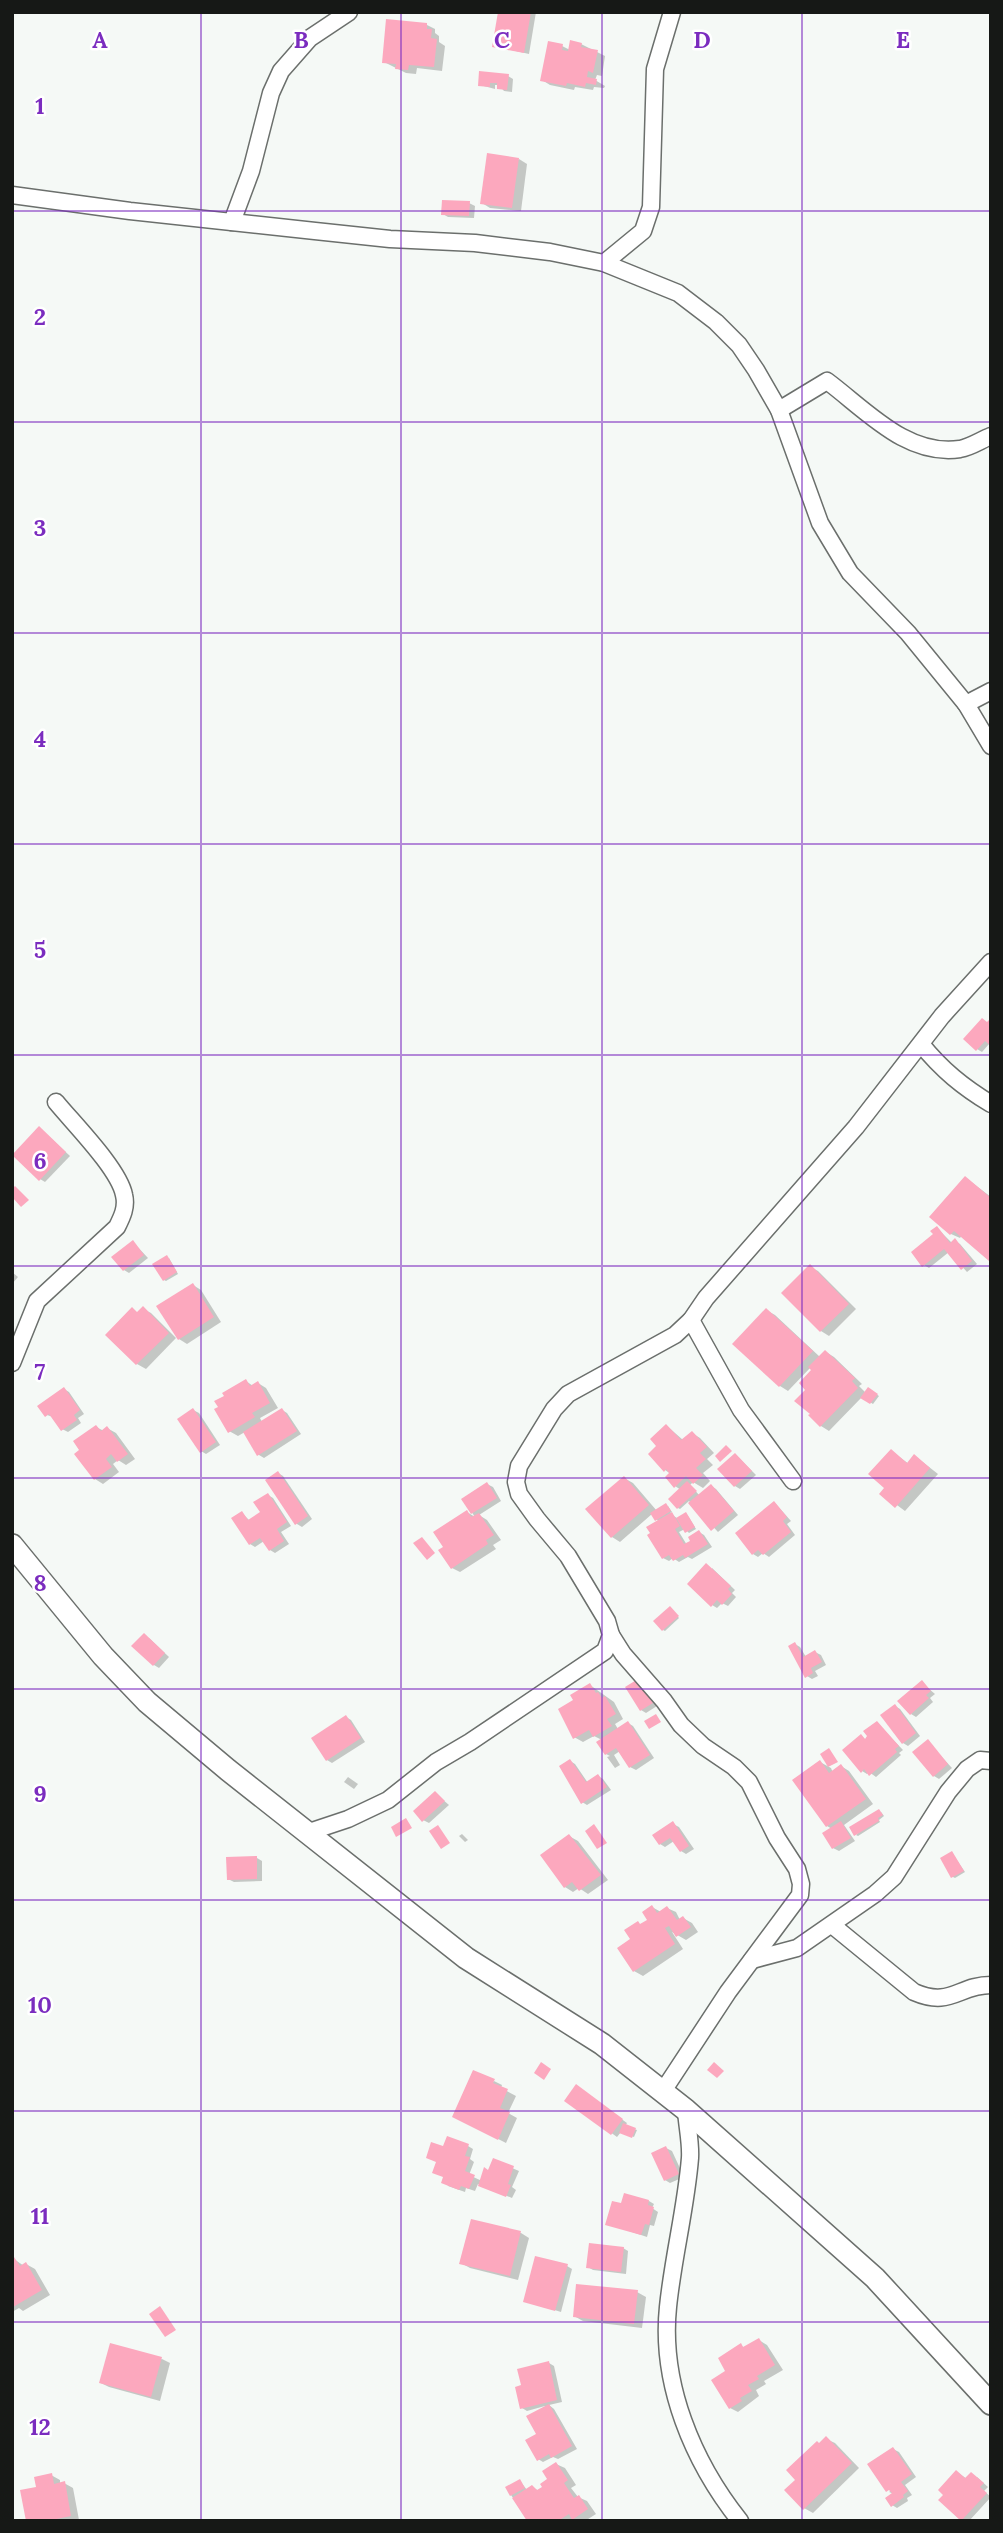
<svg xmlns="http://www.w3.org/2000/svg" width="1003" height="2533" font-family="Lora,serif">
<style>
.shadow{fill:#0003}
.building{fill:#fca8be}
.lines{fill:none;stroke-linecap:round;stroke-linejoin:round}
.minor-casing{stroke:#6b6f6c;stroke-width:19}
.tertiary-casing{stroke:#6b6f6c;stroke-width:24}
.minor{stroke:#fff;stroke-width:16}
.tertiary{stroke:#fff;stroke-width:21}
.grid{fill:none;stroke:#7b2cbf;stroke-width:2;stroke-opacity:0.55}
.grid-label{font-size:23px;text-anchor:middle;font-weight:bold;fill:#7b2cbf;stroke:#fff;stroke-width:5;stroke-linejoin:round;paint-order:stroke}
</style>
<rect width="100%" height="100%" fill="#f5f9f6"/>
<g class="shadow">
<path d="M500,12H536L529,54L494,46Z"/>
<path d="M427,25L435,29V33L439,36V42L445,46L442,71L417,68L416,74L406,73L384,62Z"/>
<path d="M581,44L605,56L602,76L597,75L595,80L605,86L604,88L594,87L593,90L575,87L574,90L550,85L542,80L562,46L570,50Z"/>
<path d="M508,76L513,79L512,92L504,91L499,85H495V89L480,85Z"/>
<path d="M519,159L527,164L521,211L490,208L482,203Z"/>
<path d="M469,203L475,206L474,218L448,217L443,214Z"/>
<path d="M988,1023L990,1043L982,1052L977,1049Z"/>
<path d="M44,1132L70,1156L45,1182L40,1179Z"/>
<path d="M966,1178L991,1197V1260L962,1235L960,1238L951,1234L932,1217Z"/>
<path d="M937,1228L952,1243L955,1241L960,1244L977,1264L967,1272L949,1252L929,1268L924,1265Z"/>
<path d="M133,1242L148,1258L129,1273L124,1270Z"/>
<path d="M169,1258L178,1274L166,1281L164,1280Z"/>
<path d="M810,1267L818,1271L856,1309L829,1336L821,1331Z"/>
<path d="M12,1272L18,1277L12,1284Z"/>
<path d="M193,1285L201,1290L221,1322L187,1344L179,1339Z"/>
<path d="M143,1309L151,1313L176,1338L146,1369L137,1364L108,1335Z"/>
<path d="M766,1310L775,1315L820,1357L826,1352L834,1357L862,1384L859,1386L866,1393L868,1389L879,1396L873,1404L862,1397L829,1431L821,1426L808,1390L814,1370L811,1367L788,1391L780,1386L734,1344Z"/>
<path d="M246,1381L253,1386L258,1383L266,1388L278,1408L260,1418L262,1422L282,1410L287,1413L301,1434L264,1458L259,1455L245,1432L238,1436L229,1431Z"/>
<path d="M64,1389L69,1392L84,1414L78,1418L81,1423L68,1432L62,1429L53,1417L47,1415Z"/>
<path d="M193,1410L199,1413L220,1445L206,1454L201,1451Z"/>
<path d="M667,1426L683,1440L692,1433L700,1438L714,1453L707,1459L713,1465L703,1473L710,1481L703,1488L693,1482L690,1485L700,1496L711,1486L716,1489L738,1515L718,1532L689,1501L680,1509L678,1508L681,1490L675,1486L671,1474L665,1470L659,1446Z"/>
<path d="M96,1427L104,1431L107,1428L116,1433L135,1459L126,1465L118,1460L113,1464L119,1472L103,1484L95,1479Z"/>
<path d="M891,1451L909,1464L915,1456L938,1474L905,1511L882,1494L887,1488Z"/>
<path d="M736,1455L756,1475L740,1489L735,1486Z"/>
<path d="M278,1473L283,1476L312,1519L302,1527L297,1524Z"/>
<path d="M624,1478L633,1483L657,1511L668,1506L672,1512L670,1513L678,1519L686,1514L688,1516L696,1529L689,1533L685,1529L679,1532L687,1545L699,1532L704,1535L712,1547L692,1559L688,1557L679,1562L673,1558L669,1561L663,1558L659,1522L652,1514L620,1542L612,1537Z"/>
<path d="M487,1484L493,1487L501,1501L479,1515L487,1520L501,1540L493,1545L496,1549L460,1572L452,1568L445,1548L467,1512L475,1517L463,1499Z"/>
<path d="M268,1495L273,1498L291,1526L281,1532L289,1544L275,1553L270,1550L264,1541L255,1547L250,1544L242,1513L250,1521L262,1513Z"/>
<path d="M775,1503L791,1521L787,1524L795,1535L769,1557L763,1553L758,1557L753,1554Z"/>
<path d="M712,1568L735,1590L732,1593L736,1597L728,1606L722,1603L717,1608L712,1605Z"/>
<path d="M672,1610L679,1618L665,1631L663,1630Z"/>
<path d="M149,1638L169,1657L159,1668L154,1665Z"/>
<path d="M795,1644L800,1647L806,1657L815,1652L821,1655L826,1665L815,1671L818,1676L812,1679L807,1676Z"/>
<path d="M922,1683L935,1694L930,1698L933,1702L916,1717L911,1714Z"/>
<path d="M643,1684L657,1706L646,1713L641,1710Z"/>
<path d="M590,1685L614,1702L623,1719L615,1724L618,1729L628,1723L633,1726L654,1758L636,1770L630,1767L620,1751L614,1755L620,1765L615,1768L607,1757L610,1756L606,1754L602,1740L594,1736L583,1742L574,1737L575,1700Z"/>
<path d="M895,1706L900,1709L920,1736L908,1746L903,1743Z"/>
<path d="M346,1717L351,1720L365,1742L332,1763L327,1760Z"/>
<path d="M877,1723L903,1750L899,1753L901,1755L876,1777L869,1772L867,1774L862,1771L861,1736L866,1740Z"/>
<path d="M928,1742L952,1768L939,1779L934,1776Z"/>
<path d="M570,1761L575,1764L588,1783L598,1776L603,1779L611,1790L587,1805L582,1802Z"/>
<path d="M820,1762L831,1768L833,1773L841,1766L849,1771L873,1804L844,1825L855,1841L839,1851L833,1848L832,1829L827,1826Z"/>
<path d="M348,1777L358,1784L354,1789L344,1782Z"/>
<path d="M435,1793L449,1805L429,1823L423,1820Z"/>
<path d="M881,1812L884,1816L879,1820L880,1822L858,1836L856,1835Z"/>
<path d="M673,1824L679,1827L694,1849L686,1854L681,1851L674,1841L665,1847L660,1844Z"/>
<path d="M462,1834L468,1840L465,1842L459,1836Z"/>
<path d="M569,1836L578,1841L608,1880L588,1894L579,1888L573,1892L565,1887Z"/>
<path d="M952,1853L965,1872L955,1878L953,1877Z"/>
<path d="M257,1858L262,1861V1881L234,1882L228,1879Z"/>
<path d="M652,1907L661,1912L667,1908L676,1912L680,1920L683,1918L692,1923L698,1932L686,1940L672,1932L683,1949L643,1976L634,1971L633,1939L642,1925L649,1920Z"/>
<path d="M494,2081L502,2085L501,2088L516,2096L508,2113L517,2118L506,2143L463,2121Z"/>
<path d="M581,2090L627,2123L625,2126L637,2130L634,2137L621,2132L617,2137L566,2100Z"/>
<path d="M468,2146L473,2149L470,2159L474,2162L469,2175L482,2181L489,2172L494,2160L519,2171L512,2187L516,2190L512,2198L478,2184L475,2191L466,2188L465,2192L448,2186L445,2177L444,2148Z"/>
<path d="M666,2148L672,2151L684,2177L670,2183L665,2180Z"/>
<path d="M649,2201L654,2204L652,2208L658,2212L654,2226L650,2225L647,2237L608,2224L622,2205Z"/>
<path d="M472,2221L521,2233L529,2238L518,2280L470,2268L461,2263Z"/>
<path d="M623,2248L628,2251L626,2274L593,2270L588,2267Z"/>
<path d="M14,2259L24,2266L26,2264L35,2269L50,2295L23,2311L19,2308L12,2312V2260Z"/>
<path d="M567,2266L572,2269L561,2312L525,2301Z"/>
<path d="M637,2292L646,2297L642,2328L583,2321L574,2316Z"/>
<path d="M759,2340L767,2345L783,2370L764,2381L766,2384L756,2390L759,2396L738,2412L730,2408L728,2372L741,2346L746,2348Z"/>
<path d="M162,2359L170,2363L160,2401L109,2387L101,2383Z"/>
<path d="M549,2363L554,2366L562,2402L549,2405L554,2409L577,2449L558,2459L553,2457L543,2462L538,2459L539,2434L545,2406L527,2411L522,2408Z"/>
<path d="M826,2439L835,2443L859,2468L813,2513L804,2508L798,2480Z"/>
<path d="M893,2449L899,2452L916,2477L905,2485L912,2495L907,2498L908,2501L897,2508L892,2505L894,2494L889,2492L897,2486Z"/>
<path d="M556,2464L565,2468L576,2485L571,2488L578,2497L587,2501L596,2514L585,2521H529L511,2495L520,2481L527,2490L532,2487L539,2491L549,2480Z"/>
<path d="M957,2472L967,2479L977,2477L988,2487L984,2491L991,2497L969,2521L962,2520Z"/>
<path d="M51,2475L60,2480V2484L64,2483L73,2488L79,2520L28,2521L38,2488Z"/>
</g>
<g class="building">
<path d="M498,12H531L524,53L492,47Z"/>
<path d="M386,19L427,23V29H432L431,38L437,39L434,67L409,65L408,70L395,69L396,64L382,63Z"/>
<path d="M570,40L582,43L581,47L598,50L593,73L588,71L587,77L597,79L596,85L586,83L585,87L567,83L566,86L540,81L548,41L563,44L562,50L568,51Z"/>
<path d="M479,71L509,74L507,90L497,89V83H490V87L478,86Z"/>
<path d="M487,153L519,158L512,208L480,204Z"/>
<path d="M442,200L470,201L469,216L441,215Z"/>
<path d="M982,1018L987,1022L991,1018V1046L985,1041L976,1051L963,1039Z"/>
<path d="M39,1126L66,1152L39,1181L12,1155Z"/>
<path d="M965,1176L991,1198L989,1261L954,1231L950,1235L929,1217Z"/>
<path d="M15,1186L29,1200L21,1207L12,1197V1189Z"/>
<path d="M937,1226L950,1243L955,1238L972,1261L961,1270L944,1249L922,1267L911,1252L933,1234L930,1231Z"/>
<path d="M133,1240L144,1255L123,1271L111,1257Z"/>
<path d="M167,1255L177,1272L163,1281L152,1264Z"/>
<path d="M810,1264L849,1304L820,1332L781,1293Z"/>
<path d="M193,1283L214,1317L178,1340L156,1306Z"/>
<path d="M143,1306L169,1333L136,1365L105,1335L132,1307L137,1312Z"/>
<path d="M766,1308L813,1351L779,1387L732,1344Z"/>
<path d="M825,1350L855,1378L852,1381L858,1388L820,1427L808,1415L810,1414L794,1401L805,1390L799,1383L811,1370L808,1367Z"/>
<path d="M246,1379L250,1386L258,1381L270,1403L252,1413L255,1417L228,1433L214,1409L218,1407L214,1401L224,1396L222,1393Z"/>
<path d="M64,1387L80,1410L74,1415L77,1420L61,1431L49,1414L45,1417L37,1406Z"/>
<path d="M868,1387L878,1394L870,1404L860,1398Z"/>
<path d="M193,1408L216,1442L200,1453L177,1419Z"/>
<path d="M282,1408L297,1431L257,1456L243,1432Z"/>
<path d="M666,1424L681,1440L692,1431L707,1447L700,1453L706,1459L696,1468L703,1475L693,1484L686,1476L674,1488L665,1477L669,1473L666,1469L664,1472L648,1454L656,1446L650,1439Z"/>
<path d="M96,1425L101,1431L107,1426L128,1454L117,1462L111,1454L106,1459L112,1467L94,1480L74,1454L79,1450L73,1441Z"/>
<path d="M726,1445L732,1451L720,1462L715,1456Z"/>
<path d="M891,1449L907,1463L914,1454L930,1468L895,1508L879,1494L884,1488L868,1474Z"/>
<path d="M735,1453L752,1471L734,1487L717,1469Z"/>
<path d="M278,1471L308,1516L295,1525L265,1480Z"/>
<path d="M624,1476L649,1505L611,1538L585,1509Z"/>
<path d="M687,1481L697,1491L677,1509L668,1499Z"/>
<path d="M487,1482L497,1498L471,1514L461,1499Z"/>
<path d="M711,1484L734,1511L711,1531L688,1503Z"/>
<path d="M268,1493L287,1522L277,1529L284,1541L269,1551L260,1538L249,1545L231,1518L242,1511L248,1520L260,1512L253,1502Z"/>
<path d="M774,1501L787,1517L783,1521L791,1532L763,1555L758,1550L752,1555L735,1533Z"/>
<path d="M666,1503L671,1511L655,1521L650,1513Z"/>
<path d="M467,1510L471,1517L479,1513L494,1535L486,1540L488,1544L451,1569L438,1550L443,1547L433,1532Z"/>
<path d="M672,1512L680,1526L675,1529L684,1544L690,1541L688,1537L699,1530L708,1544L685,1558L683,1555L673,1561L669,1555L662,1559L647,1535L650,1533L646,1527Z"/>
<path d="M686,1512L695,1527L685,1533L676,1518Z"/>
<path d="M422,1537L435,1553L427,1560L413,1543Z"/>
<path d="M706,1563L731,1586L728,1589L732,1594L722,1605L717,1600L711,1607L687,1584Z"/>
<path d="M670,1606L679,1616L662,1631L653,1621Z"/>
<path d="M144,1633L165,1653L153,1666L131,1646Z"/>
<path d="M795,1642L803,1657L815,1650L822,1662L811,1668L813,1673L805,1678L788,1646Z"/>
<path d="M638,1679L653,1703L640,1711L625,1687Z"/>
<path d="M922,1680L931,1691L926,1695L929,1698L910,1715L897,1701Z"/>
<path d="M590,1683L596,1693L598,1692L602,1698L605,1696L616,1714L607,1719L612,1726L593,1737L589,1730L573,1739L558,1709L573,1700L570,1695Z"/>
<path d="M895,1704L916,1733L902,1744L880,1715Z"/>
<path d="M656,1714L661,1722L649,1729L644,1721Z"/>
<path d="M346,1715L361,1738L326,1761L311,1738Z"/>
<path d="M628,1721L650,1755L629,1768L616,1748L605,1755L596,1742Z"/>
<path d="M877,1721L899,1746L895,1749L897,1752L869,1776L864,1769L861,1773L842,1750L861,1734L865,1739L867,1736L863,1731Z"/>
<path d="M928,1739L948,1764L933,1777L912,1752Z"/>
<path d="M829,1748L838,1762L828,1767L820,1754Z"/>
<path d="M570,1759L586,1782L598,1774L607,1787L581,1804L559,1766Z"/>
<path d="M820,1760L829,1773L841,1764L866,1799L826,1827L792,1780Z"/>
<path d="M435,1791L445,1801L422,1822L413,1811Z"/>
<path d="M879,1809L883,1815L878,1818L879,1821L854,1836L849,1827Z"/>
<path d="M406,1818L412,1828L396,1837L391,1827Z"/>
<path d="M673,1821L689,1846L680,1852L670,1838L659,1845L652,1835Z"/>
<path d="M841,1821L851,1838L832,1849L822,1833Z"/>
<path d="M594,1824L607,1843L597,1849L585,1831Z"/>
<path d="M438,1825L450,1843L441,1849L429,1831Z"/>
<path d="M569,1834L601,1875L579,1891L572,1882L564,1888L540,1855Z"/>
<path d="M952,1851L964,1871L951,1878L940,1858Z"/>
<path d="M257,1856V1879L227,1880L226,1857Z"/>
<path d="M652,1905L657,1913L667,1906L677,1920L683,1916L691,1927L676,1937L669,1926L665,1928L675,1944L633,1972L617,1948L630,1939L624,1930L638,1921L640,1924L647,1920L642,1912Z"/>
<path d="M541,2062L551,2069L544,2080L534,2073Z"/>
<path d="M714,2062L724,2071L717,2078L707,2070Z"/>
<path d="M473,2070L495,2079L493,2083L508,2089L500,2108L510,2112L498,2140L452,2117Z"/>
<path d="M576,2084L623,2119L611,2135L564,2101Z"/>
<path d="M623,2123L636,2128L632,2138L619,2133Z"/>
<path d="M447,2136L469,2144L465,2156L470,2157L465,2171L475,2175L469,2189L461,2186L459,2190L441,2183L443,2177L432,2173L436,2162L426,2158L431,2142L443,2146Z"/>
<path d="M666,2146L679,2174L664,2181L651,2153Z"/>
<path d="M493,2158L514,2166L508,2184L511,2185L506,2197L478,2186L484,2167L488,2170Z"/>
<path d="M624,2193L649,2200L648,2205L654,2207L649,2225L645,2224L641,2235L605,2225L612,2201L621,2203Z"/>
<path d="M471,2219L521,2231L510,2276L459,2264Z"/>
<path d="M589,2243L624,2247L621,2272L586,2268Z"/>
<path d="M535,2256L568,2264L555,2311L523,2302Z"/>
<path d="M14,2257L20,2266L26,2262L42,2290L13,2307L12,2258Z"/>
<path d="M576,2284L638,2290L634,2324L573,2317Z"/>
<path d="M160,2306L176,2330L165,2337L149,2314Z"/>
<path d="M759,2338L775,2365L757,2376L759,2379L748,2385L752,2391L740,2398L742,2401L729,2409L711,2380L725,2371L718,2358L741,2343L743,2347Z"/>
<path d="M110,2343L162,2357L151,2397L99,2383Z"/>
<path d="M549,2361L557,2400L520,2409L515,2387L521,2385L517,2369Z"/>
<path d="M549,2404L572,2446L551,2458L549,2454L537,2461L525,2440L536,2434L526,2416Z"/>
<path d="M826,2436L852,2463L803,2510L784,2490L795,2480L786,2470L817,2441L819,2443Z"/>
<path d="M893,2447L912,2474L901,2482L908,2491L903,2495L904,2497L891,2507L885,2498L892,2493L889,2490L886,2492L867,2464Z"/>
<path d="M556,2462L568,2480L564,2483L574,2498L579,2495L588,2509L572,2520L569,2514L558,2521H527L512,2498L532,2485L537,2490L542,2487L540,2484L547,2479L542,2471Z"/>
<path d="M956,2470L965,2478L971,2472L984,2483L980,2487L987,2493L961,2521L938,2500L943,2495L938,2490Z"/>
<path d="M52,2473L54,2484L65,2481L71,2516L47,2521H26L20,2490L36,2487L34,2477Z"/>
<path d="M520,2479L525,2488L510,2496L505,2487Z"/>
</g>
<g class="lines">
<defs>
<g id="minor">
<path d="M12,195L130,211L315,231L390,239L475,243L550,252L604,263L678,293L716,322L739,345L756,370L779,410L820,523L850,573L908,633L966,704L991,746"/>
<path d="M232,222L251,171L271,93L281,71L310,38L349,12"/>
<path d="M604,263L643,231L651,207L655,69L672,12"/>
<path d="M779,410L827,381C866,410 907,457 960,449C971,447 981,440 991,436"/>
<path d="M966,704L991,691"/>
<path d="M921,1044C942,1070 963,1087 991,1104"/>
<path d="M691,1320L741,1410L793,1481"/>
<path d="M12,1363L37,1301L117,1227C122,1217 127,1207 124,1195C119,1169 74,1124 56,1102"/>
<path d="M611,1635L623,1654L664,1701L681,1725L703,1746L734,1767L749,1782L777,1838L797,1869L801,1884L800,1895L728,1992L663,2091"/>
<path d="M306,1833L348,1819L388,1800L436,1762L470,1742L605,1651L611,1635L607,1621L568,1556L537,1519L519,1494L516,1482L519,1466L554,1409L568,1394L675,1335L691,1320L706,1298L856,1127L942,1016L991,962"/>
<path d="M832,1925L914,1992C951,2008 958,1985 991,1985"/>
<path d="M752,1960L797,1948L875,1894L894,1877L948,1792L967,1769L980,1760L991,1761"/>
<path d="M686,2110C687,2126 691,2143 690,2158C686,2208 673,2257 668,2307C660,2384 693,2462 740,2521"/>
</g>
<path id="tertiary" d="M12,1545L103,1656L147,1702L228,1770L466,1958L602,2044L686,2110L875,2278L991,2404"/>
</defs>
<use href="#minor" class="minor-casing"/>
<use href="#tertiary" class="tertiary-casing"/>
<use href="#minor" class="minor"/>
<use href="#tertiary" class="tertiary"/>
</g>
<path class="grid" d="M201,12V2521M401,12V2521M602,12V2521M802,12V2521M12,211H991M12,422H991M12,633H991M12,844H991M12,1055H991M12,1266H991M12,1478H991M12,1689H991M12,1900H991M12,2111H991M12,2322H991"/>
<g class="grid-label">
<text x="100" y="48">A</text>
<text x="301" y="48">B</text>
<text x="502" y="48">C</text>
<text x="702" y="48">D</text>
<text x="903" y="48">E</text>
<text x="40" y="114">1</text>
<text x="40" y="325">2</text>
<text x="40" y="536">3</text>
<text x="40" y="747">4</text>
<text x="40" y="958">5</text>
<text x="40" y="1169">6</text>
<text x="40" y="1380">7</text>
<text x="40" y="1591">8</text>
<text x="40" y="1802">9</text>
<text x="40" y="2013">10</text>
<text x="40" y="2224">11</text>
<text x="40" y="2435">12</text>
</g>
<rect width="1003" height="2533" fill="none" stroke="#161816" stroke-width="28"/>
</svg>
